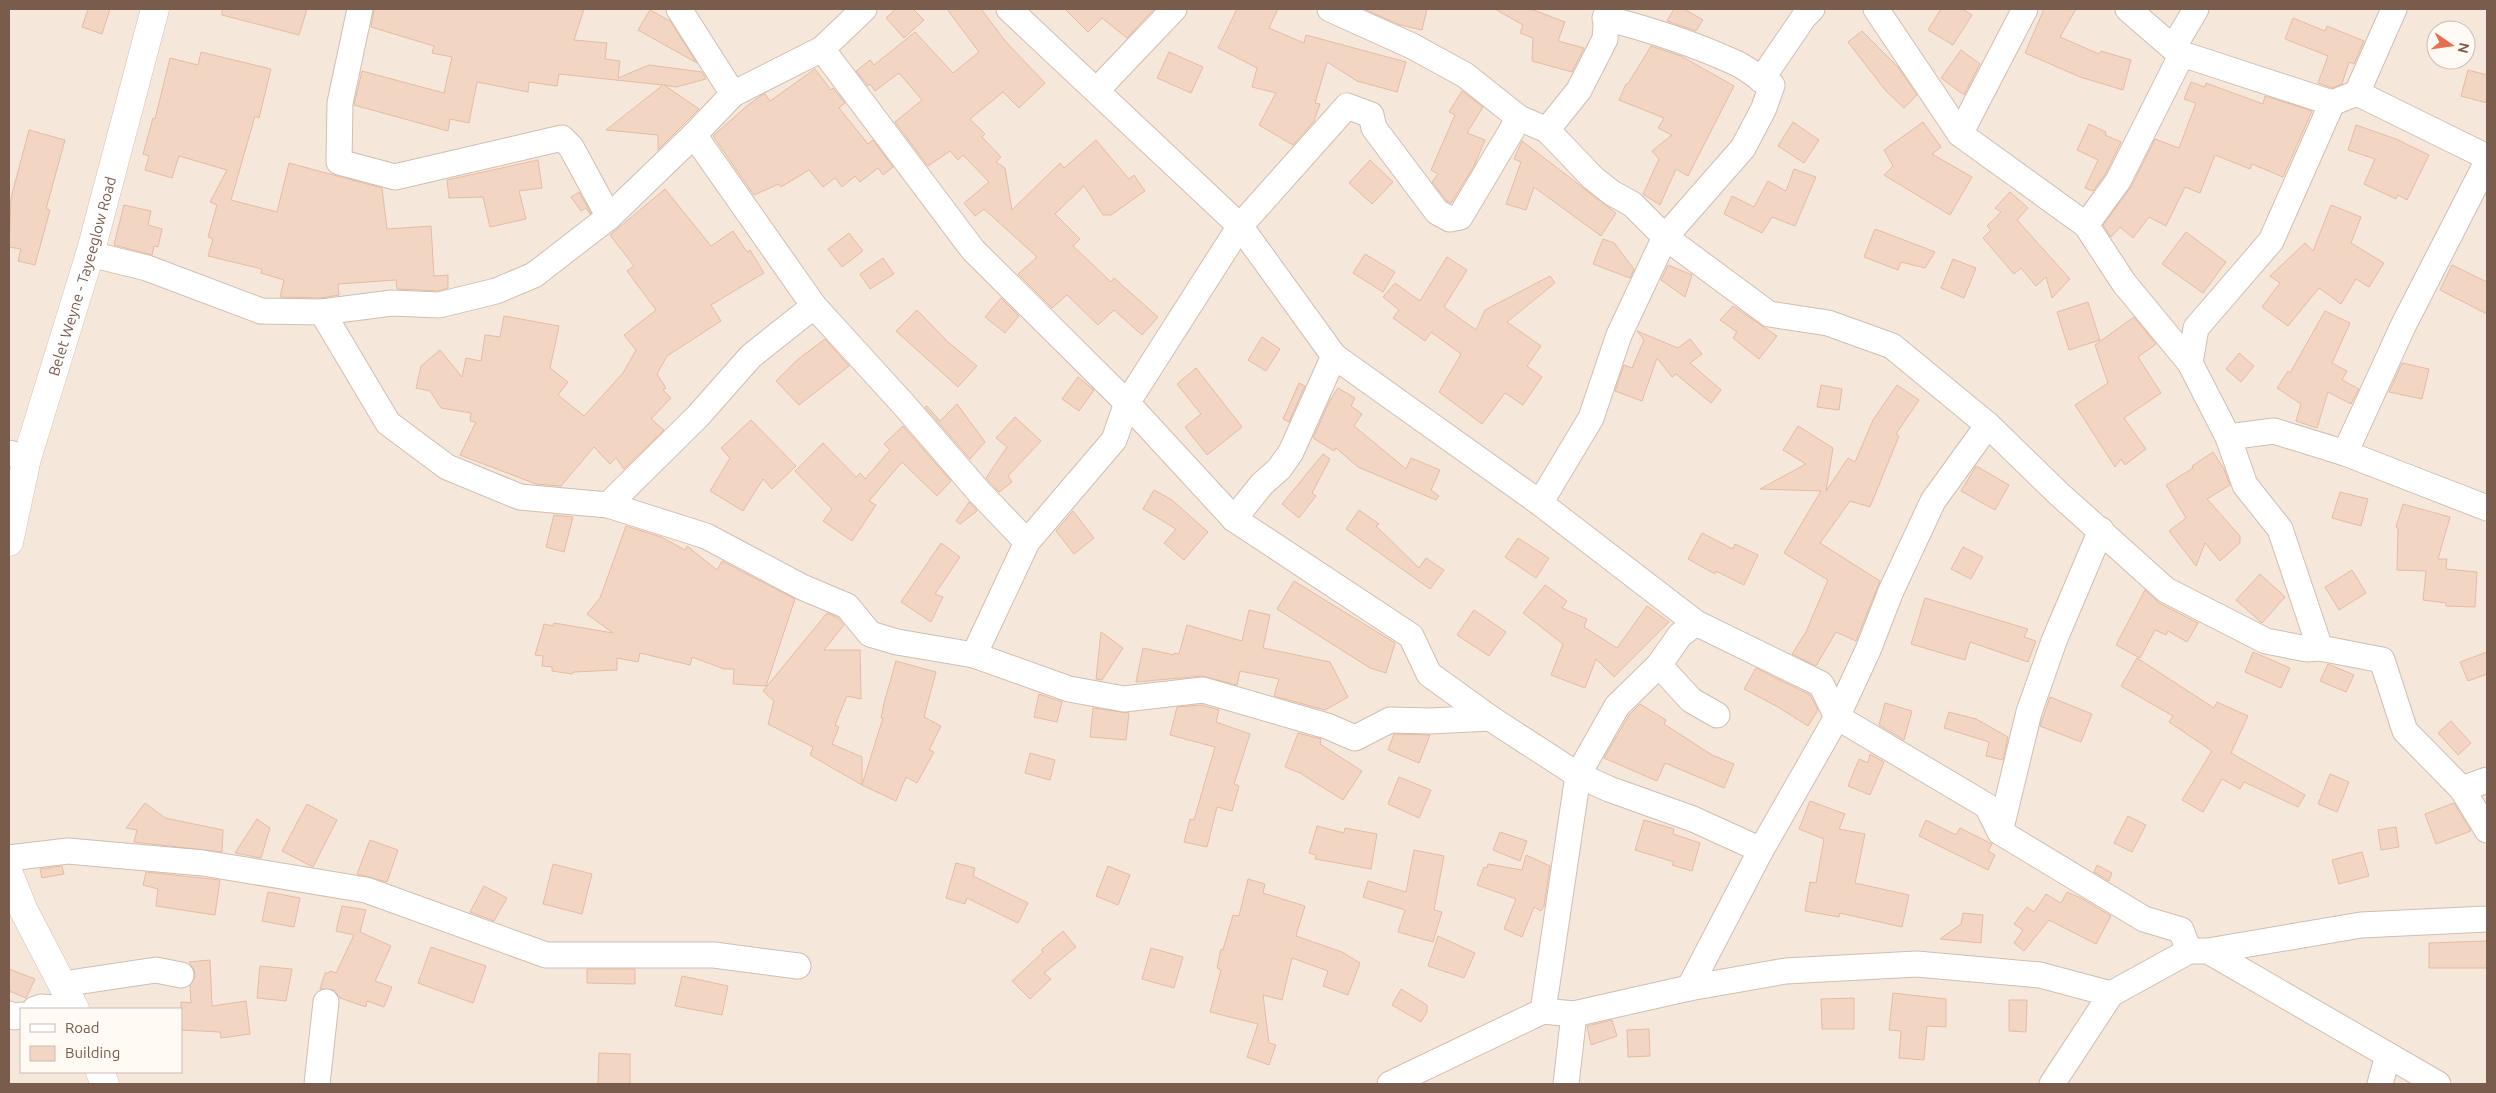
<svg xmlns="http://www.w3.org/2000/svg" width="2496" height="1093" font-family="Ubuntu,sans-serif">
<style>
.residential{fill:#f5e8da;fill-rule:evenodd}
.building{fill:#f3d5c3;stroke:#e6bba3}
.lines{fill:none;stroke-linecap:round;stroke-linejoin:round}
.minor-casing{stroke:#d1beb0;stroke-width:27}
.tertiary-casing{stroke:#d1beb0;stroke-width:29}
.secondary-casing{stroke:#d6c0b0;stroke-width:29}
.minor{stroke:#fff;stroke-width:25}
.tertiary{stroke:#fff;stroke-width:28}
.secondary{stroke:#fff;stroke-width:28}
.labels{text-anchor:middle;dominant-baseline:central;stroke-width:4;stroke-linejoin:round;paint-order:stroke}
.street-label{font-size:15px;fill:#7a5c4d;stroke:#fffaf3}
</style>
<rect width="100%" height="100%" fill="#fdf6ec"/>
<path class="residential" d="M9,9H2487V1084H9ZM2436,30H2466V60H2436ZM21,1009H181V1072H21Z"/>
<g class="building">
<path d="M88,9H110L102,34L82,27Z"/>
<path d="M222,9H307L299,35L222,15Z"/>
<path d="M374,9H584L574,40L607,43L605,59L620,61L618,78L649,65L702,72L706,79L676,87L664,85L699,109L658,150V135L606,130L663,85L559,74L557,86L529,82L528,92L477,82L469,123L450,119L448,131L354,105L362,71L444,93L452,57L432,53L434,46L371,27Z"/>
<path d="M896,9H913L924,20L904,38L886,18Z"/>
<path d="M947,9H981L1006,42L1045,83L1019,108L1003,92L970,119L985,134L982,137L1001,157L996,162L1005,168L1012,210L1060,163L1064,168L1096,140L1129,179L1134,175L1145,191L1111,215H1103L1084,186L1055,214L1080,239L1073,246L1111,282L1114,278L1158,317L1142,335L1114,310L1098,325L1067,295L1052,308L1018,274L1037,257L984,209L975,216L964,203L989,182L963,155L958,160L950,151L928,166L895,122L922,100L899,73L875,91L870,84L868,86L856,71L870,60L874,65L915,32L953,73L979,52Z"/>
<path d="M1065,9H1154L1127,38L1102,18L1088,32Z"/>
<path d="M1237,9H1278L1269,28L1304,43L1306,35L1406,62L1397,92L1357,81L1327,62L1315,103L1320,104L1314,121L1293,145L1259,125L1276,93L1252,87L1257,68L1218,48Z"/>
<path d="M1364,9H1427L1422,30L1400,25Z"/>
<path d="M1495,9H1531L1565,22L1558,41L1584,48L1572,72L1532,61L1533,38L1520,33L1523,25Z"/>
<path d="M1674,9H1684L1703,20L1696,31L1667,21Z"/>
<path d="M1941,9H1962L1972,15L1953,45L1928,30Z"/>
<path d="M2044,9H2076L2060,37L2099,54L2101,51L2131,60L2123,90L2080,77L2025,53Z"/>
<path d="M650,10L670,21L697,63L638,30Z"/>
<path d="M2293,18L2325,31L2327,26L2364,41L2354,64L2349,62L2342,84L2332,88L2318,83L2328,56L2285,39Z"/>
<path d="M1862,31L1898,67L1917,95L1904,108L1886,91L1848,42Z"/>
<path d="M1651,46L1681,56L1734,86L1688,176L1676,169L1660,205L1643,194L1659,159L1652,151L1672,135L1658,128L1664,118L1619,100L1626,84H1628Z"/>
<path d="M1961,50L1980,64L1964,95L1941,78Z"/>
<path d="M201,52L271,69L259,118L255,116L231,200L277,212L289,163L382,188L387,229L431,226L434,276L448,275V288L438,291L397,289L396,280L338,284L339,295L321,298L280,297L284,280L261,273L262,269L208,256L213,239L208,237L217,205L210,202L227,170L179,156L172,178L145,170L149,156L143,154L153,118L155,119L170,58L198,65Z"/>
<path d="M1169,52L1203,67L1191,93L1157,78Z"/>
<path d="M815,69L831,90L833,88L845,103L839,108L868,144L873,140L893,167L883,175L878,168L860,182L855,176L842,187L835,178L823,187L809,170L781,187L779,184L754,195L713,136L748,105L762,95L765,94L770,101Z"/>
<path d="M2468,70L2487,75V103L2461,96Z"/>
<path d="M2191,82L2205,87L2206,83L2263,104L2265,96L2312,111L2283,177L2252,164L2250,169L2215,155L2200,193L2185,187L2166,226L2149,217L2133,238L2120,227L2111,237L2103,225L2131,187L2155,139L2179,148L2196,103L2184,99Z"/>
<path d="M1462,91L1483,107L1467,133L1485,140L1474,166L1451,203L1447,201L1432,182L1438,174L1431,170L1455,115L1449,112Z"/>
<path d="M1793,122L1819,140L1804,163L1778,146Z"/>
<path d="M1923,122L1941,147L1932,154L1972,177L1950,215L1884,175L1893,166L1884,150Z"/>
<path d="M2089,124L2106,132L2105,135L2121,142L2106,173L2093,191L2085,188L2098,160L2077,150Z"/>
<path d="M2356,125L2396,139L2429,155L2407,200L2398,195L2396,199L2364,184L2375,159L2348,150Z"/>
<path d="M29,130L65,140L46,209L50,210L35,265L18,261L21,249L9,247L11,198Z"/>
<path d="M1522,141L1616,213L1601,236L1534,187L1526,210L1506,204L1521,162L1514,159Z"/>
<path d="M538,160L542,188L519,191L526,219L490,227L483,197L449,198L447,180Z"/>
<path d="M1370,160L1393,182L1372,204L1349,183Z"/>
<path d="M1794,169L1816,177L1795,226L1772,217L1762,233L1724,214L1732,196L1754,207L1768,181L1786,191Z"/>
<path d="M665,189L711,246L733,231L747,252L750,250L764,273L711,305L721,321L667,356L657,374L666,388L663,390L671,398L651,419L664,430L624,469L616,458L610,464L594,447L561,486L536,484L460,455L476,422L470,421L471,413L441,408L430,391L416,388L421,366L440,350L462,377L466,358L481,361L485,335L500,337L504,316L559,326L550,368L568,382L558,395L584,416L623,373L636,350L624,335L656,310L627,271L634,266L610,235Z"/>
<path d="M579,192L591,213L590,214L586,208L581,211L571,197Z"/>
<path d="M2010,192L2028,208L2017,220L2070,279L2052,298L2046,277L2036,286L2021,268L2014,274L1983,238L1991,230L1987,226L2001,212L1995,208Z"/>
<path d="M124,205L151,211L148,225L162,229L158,247L154,246L152,255L114,245Z"/>
<path d="M2331,205L2361,217L2351,243L2384,263L2369,287L2356,279L2341,304L2319,288L2288,326L2262,307L2280,283L2270,276L2305,243L2313,251Z"/>
<path d="M1875,229L1925,248L1935,252L1925,268L1901,262L1898,270L1864,257Z"/>
<path d="M2186,232L2226,262L2203,293L2162,264Z"/>
<path d="M849,233L863,251L842,267L828,249Z"/>
<path d="M1603,239L1614,243L1634,269L1630,278L1593,264Z"/>
<path d="M1365,254L1395,272L1383,292L1353,273Z"/>
<path d="M1447,257L1467,270L1444,307L1476,330L1485,310L1550,276L1555,283L1507,322L1541,346L1527,366L1542,377L1523,405L1505,393L1482,424L1439,392L1461,354L1431,332L1425,341L1393,318L1399,310L1383,297L1395,283L1420,301Z"/>
<path d="M883,258L894,274L870,289L860,274Z"/>
<path d="M1953,259L1976,268L1964,298L1941,288Z"/>
<path d="M1668,265L1692,275L1685,297L1661,280Z"/>
<path d="M2452,265L2487,282V314L2440,290Z"/>
<path d="M1001,298L1019,316L1005,333L985,317Z"/>
<path d="M2088,302L2100,340L2069,350L2057,312Z"/>
<path d="M1733,306L1777,336L1759,359L1733,338L1737,332L1720,320Z"/>
<path d="M917,310L948,342L977,366L958,387L896,331Z"/>
<path d="M2325,311L2350,323L2332,363L2347,371L2342,380L2359,389L2351,404L2328,392L2317,428L2296,421L2301,404L2277,388L2288,371L2290,373Z"/>
<path d="M2134,317L2156,344L2138,357L2161,393L2124,418L2146,449L2125,465L2121,459L2115,467L2075,405L2108,383L2095,345Z"/>
<path d="M1637,331L1678,348L1690,339L1702,354L1690,363L1721,390L1711,403L1676,374L1672,377L1657,358L1642,401L1615,391L1624,365L1632,368L1644,340Z"/>
<path d="M1262,337L1280,349L1266,371L1248,360Z"/>
<path d="M825,339L849,366L799,405L776,381L797,360Z"/>
<path d="M2239,353L2254,366L2241,382L2226,369Z"/>
<path d="M2402,363L2429,369L2422,399L2389,392Z"/>
<path d="M1196,368L1242,427L1207,455L1185,427L1201,414L1177,384Z"/>
<path d="M1078,377L1094,390L1079,411L1062,399Z"/>
<path d="M1299,383L1305,386L1289,422L1283,419Z"/>
<path d="M1821,385L1842,389L1839,410L1817,407Z"/>
<path d="M1897,385L1919,400L1896,434L1899,436L1870,507L1850,501L1820,543L1880,581L1856,641L1836,632L1816,666L1792,654L1806,632L1828,580L1784,553L1821,491L1760,489L1806,464L1783,450L1798,426L1833,448L1826,491L1848,458L1855,462L1873,420Z"/>
<path d="M1338,388L1355,398L1351,406L1362,414L1354,426L1406,469L1411,458L1440,470L1431,490L1439,496L1436,500L1358,467L1336,448L1334,451L1313,438L1329,402Z"/>
<path d="M957,404L985,442L970,459L925,407L927,406L940,421Z"/>
<path d="M1015,417L1041,441L1008,476L1012,482L999,492L986,478L1007,447L996,438Z"/>
<path d="M751,420L796,466L772,489L763,479L743,511L710,491L730,458L721,448Z"/>
<path d="M903,426L951,481L937,496L902,462L869,501L876,505L852,541L823,521L832,509L795,471L823,443L856,477L860,473L865,479L890,450L884,444Z"/>
<path d="M2213,452L2224,469L2230,485L2207,499L2240,536V543L2220,561L2205,543L2196,566L2169,531L2186,518L2166,485L2193,468L2192,466Z"/>
<path d="M1323,454L1330,459L1312,493L1316,496L1299,518L1282,504Z"/>
<path d="M1976,466L2009,485L1995,510L1961,491Z"/>
<path d="M1154,490L1172,500L1208,532L1184,560L1164,543L1176,529L1143,509Z"/>
<path d="M2340,492L2368,499L2361,526L2332,518Z"/>
<path d="M969,502L977,511L960,524L956,521Z"/>
<path d="M2403,504L2450,517L2438,559H2447L2446,569L2477,572L2475,607L2446,606V603L2423,600L2426,571L2397,570L2398,528L2396,527Z"/>
<path d="M1359,510L1379,524L1376,526L1419,568L1426,558L1444,570L1430,589L1346,529Z"/>
<path d="M1073,511L1094,538L1074,554L1056,531Z"/>
<path d="M554,515L573,517L564,552L546,547Z"/>
<path d="M626,526L661,537L685,550L687,546L717,570L722,561L795,599L766,686L733,684L734,669H724L692,657L690,665L640,653L638,662L617,658V670L574,672L572,674L552,671V667L542,666L543,656L535,655L544,624L553,626L554,623L613,633L587,614L600,598Z"/>
<path d="M1702,533L1733,549L1735,544L1758,555L1744,585L1716,571L1715,574L1688,559Z"/>
<path d="M1518,538L1549,558L1536,578L1505,557Z"/>
<path d="M941,543L960,557L935,594L943,597L931,622L901,602Z"/>
<path d="M1963,547L1983,557L1971,579L1951,569Z"/>
<path d="M2352,570L2366,593L2339,610L2325,587Z"/>
<path d="M2260,574L2285,597L2262,623L2236,600Z"/>
<path d="M1294,581L1395,643L1386,673L1370,668L1277,609Z"/>
<path d="M1545,585L1567,601L1562,608L1587,619L1584,627L1617,648L1647,606L1669,622L1614,677L1596,659L1585,688L1551,675L1563,644L1523,613Z"/>
<path d="M2145,590L2159,603L2198,623L2187,642L2168,631L2166,635L2155,630L2140,658L2116,645Z"/>
<path d="M1925,598L2028,629L2024,637L2036,641L2028,662L1970,642L1965,660L1911,644Z"/>
<path d="M1249,610L1270,615L1263,648L1330,662L1348,697L1325,710L1274,696L1279,679L1240,671L1237,685L1202,676L1136,682L1143,648L1174,655V653L1179,654L1187,625L1242,641Z"/>
<path d="M1474,610L1506,632L1489,656L1457,635Z"/>
<path d="M827,613L838,618L844,625L824,650H860L861,699L847,696L835,725L839,727L832,744L862,757V785L810,755L813,747L768,724L774,701L763,691Z"/>
<path d="M1101,632L1123,648L1102,680L1096,679Z"/>
<path d="M2253,652L2290,668L2281,688L2245,672Z"/>
<path d="M2487,652V674L2468,681L2460,662Z"/>
<path d="M2137,658L2214,708L2217,702L2248,716L2231,753L2305,795L2298,807L2244,782L2240,789L2222,779L2203,812L2182,800L2212,751L2169,722L2173,716L2121,686Z"/>
<path d="M896,661L936,672L924,717L941,726L929,750L934,752L917,783L906,777L896,801L862,785L883,718H881L884,703Z"/>
<path d="M2328,664L2354,675L2346,692L2320,681Z"/>
<path d="M1756,668L1810,695L1818,710L1808,726L1778,707L1744,689Z"/>
<path d="M1039,694L1062,702L1057,722L1034,717Z"/>
<path d="M2050,697L2092,714L2081,742L2040,726Z"/>
<path d="M1885,703L1912,711L1904,740L1879,725Z"/>
<path d="M1640,704L1666,720L1664,724L1712,755L1734,764L1724,788L1665,763L1657,781L1604,758L1629,715Z"/>
<path d="M1202,705L1219,710L1216,722L1250,734L1234,784L1239,786L1232,811L1217,807L1207,847L1184,842L1190,819L1194,820L1215,747L1170,735L1177,707Z"/>
<path d="M1093,708L1129,713L1126,740L1090,737Z"/>
<path d="M1949,712L1976,719L2008,737L2003,760L1986,756L1989,742L1944,728Z"/>
<path d="M2451,721L2471,743L2458,755L2438,733Z"/>
<path d="M1298,733L1321,739L1320,744L1362,771L1343,800L1300,773L1285,767Z"/>
<path d="M1394,734L1430,735L1419,763L1388,750Z"/>
<path d="M1030,753L1055,760L1050,780L1025,773Z"/>
<path d="M1870,754L1884,762L1870,795L1848,786L1859,759L1868,763Z"/>
<path d="M2330,774L2349,782L2337,812L2318,804Z"/>
<path d="M1399,777L1431,790L1419,818L1388,804Z"/>
<path d="M1810,801L1845,814L1839,829L1865,834L1855,883L1909,895L1902,927L1840,913L1839,917L1805,911L1810,882L1816,883L1824,839L1799,829Z"/>
<path d="M145,803L165,818L223,830L222,852L134,842L137,830L126,828Z"/>
<path d="M2454,803L2471,831L2436,844L2425,814Z"/>
<path d="M307,804L337,820L313,867L282,851Z"/>
<path d="M2128,816L2146,825L2132,852L2114,843Z"/>
<path d="M257,819L270,828L261,858L235,853Z"/>
<path d="M1644,820L1674,829L1673,834L1700,843L1692,871L1672,865L1674,862L1635,850Z"/>
<path d="M1926,820L1956,835L1960,828L1992,844L1988,851L1995,855L1988,870L1919,836Z"/>
<path d="M1317,826L1344,833L1345,828L1377,834L1371,869L1315,859L1316,855L1309,853Z"/>
<path d="M2396,827L2399,847L2381,850L2378,830Z"/>
<path d="M1500,832L1527,841L1520,861L1493,850Z"/>
<path d="M370,840L398,850L387,882L357,874Z"/>
<path d="M1414,850L1444,856L1434,910L1442,912L1433,942L1398,932L1405,910L1363,897L1368,881L1406,892Z"/>
<path d="M2362,852L2369,876L2339,884L2332,860Z"/>
<path d="M1526,855L1550,866L1544,906L1541,911L1534,907L1522,937L1504,929L1516,899L1477,885L1484,867L1487,868L1488,864L1522,870Z"/>
<path d="M956,863L975,868L973,876L1028,903L1018,923L967,898L965,904L946,898Z"/>
<path d="M553,864L592,874L582,914L543,904Z"/>
<path d="M2097,865L2112,873L2109,881L2094,872Z"/>
<path d="M62,866L64,874L42,878L40,869Z"/>
<path d="M1108,866L1130,875L1118,905L1096,896Z"/>
<path d="M146,872L220,880L215,915L156,906L158,889L143,885Z"/>
<path d="M1248,879L1265,884L1263,893L1305,906L1296,936L1342,952L1360,963L1348,995L1323,986L1328,971L1292,958L1282,1000L1263,995L1269,1043L1276,1045L1269,1065L1247,1057L1258,1024L1210,1012L1221,970L1217,968L1221,949L1223,950L1233,915L1239,916Z"/>
<path d="M484,886L507,898L494,921L470,912Z"/>
<path d="M268,892L300,898L294,927L262,921Z"/>
<path d="M2067,892L2081,898L2111,916L2096,944L2049,920L2024,951L2014,943L2023,930L2014,924L2027,907L2034,912L2046,894L2061,903Z"/>
<path d="M342,906L366,910L360,932L391,946L375,981L392,987L384,1007L367,1001L366,1007L340,998L334,990L320,989L325,973H329L330,971L336,973L354,935L336,931Z"/>
<path d="M1963,913L1983,915L1981,943L1940,939L1961,924Z"/>
<path d="M1063,931L1076,947L1044,973L1051,979L1030,999L1012,981L1043,952L1041,950Z"/>
<path d="M1438,936L1475,953L1464,978L1428,966Z"/>
<path d="M2487,941V968H2429V943Z"/>
<path d="M431,947L486,966L473,1003L418,983Z"/>
<path d="M1151,948L1183,957L1174,988L1142,979Z"/>
<path d="M210,960L212,1006L246,1001L250,1034L221,1038L220,1032L181,1030V1002L191,1003L190,985L195,977L194,970L189,962Z"/>
<path d="M260,966L292,969L286,1001L257,998Z"/>
<path d="M9,969L35,979L26,998L9,991Z"/>
<path d="M587,969H635V984L587,983Z"/>
<path d="M682,976L728,986L722,1015L675,1006Z"/>
<path d="M1401,989L1427,1005V1012L1421,1022L1392,1005Z"/>
<path d="M1893,993L1946,999V1027L1927,1026L1924,1060L1899,1058L1901,1031L1889,1030Z"/>
<path d="M1854,998V1029H1822L1821,999Z"/>
<path d="M2009,1000H2027L2026,1032L2009,1031Z"/>
<path d="M1612,1020L1617,1036L1591,1045L1587,1026Z"/>
<path d="M1649,1029L1650,1056L1628,1057L1627,1030Z"/>
<path d="M599,1053L630,1054V1084H598Z"/>
</g>
<g class="lines">
<defs>
<g id="minor">
<path d="M360,9L340,103L339,162L395,177L562,138L571,147L609,217"/>
<path d="M679,9L733,94"/>
<path d="M1009,9L1240,226L1334,356L1540,503L1696,623L1821,684L1837,717L1987,806L2000,832L2144,919L2181,930L2189,951"/>
<path d="M1330,9L1412,46L1465,75L1519,118L1547,130L1593,178L1612,193L1632,204L1665,237L1769,314L1828,323L1892,346L1988,425L2059,494L2166,590L2266,641L2307,649L2320,648"/>
<path d="M1876,9L1960,134L2086,225L2124,283L2190,363L2228,437L2245,485L2280,529L2320,648L2382,660L2405,731L2462,789L2487,830"/>
<path d="M2128,9L2173,48L2182,54L2332,103L2357,93L2487,157"/>
<path d="M2173,48L2196,9"/>
<path d="M822,49L973,250L1127,403L1234,519L1411,636L1429,674L1490,718L1578,775L1609,789L1693,819L1761,850"/>
<path d="M1761,80L1804,17L1812,9"/>
<path d="M1097,90L1174,9"/>
<path d="M2357,93L2394,9"/>
<path d="M1547,130L1579,90L1605,39L1607,9"/>
<path d="M1960,134L2025,9"/>
<path d="M694,135L814,306L905,406L980,493L1027,542"/>
<path d="M2086,225L2118,181L2182,54"/>
<path d="M90,254L147,268L261,311L322,312L392,303L439,305L496,291L534,275L609,217L694,135L733,94L822,49L864,9"/>
<path d="M322,312L388,423L447,467L520,497L608,505L706,536L802,587L847,606L870,634L897,642L974,655L1069,689L1124,699L1203,690L1327,726L1355,738L1390,720L1430,721L1490,718"/>
<path d="M2190,363L2196,328L2271,241L2332,103"/>
<path d="M2228,437L2274,431L2345,453L2487,508"/>
<path d="M9,453L27,458"/>
<path d="M2345,453L2403,326L2487,162"/>
<path d="M1540,503L1591,418L1619,335L1665,237L1743,148L1764,108L1772,85C1758,79 1749,69 1736,63C1692,43 1652,30 1605,18"/>
<path d="M608,505L698,416L751,356L814,306"/>
<path d="M1234,519L1262,484L1279,469L1291,452L1334,356"/>
<path d="M974,655L1027,542L1114,440L1127,403L1240,226L1347,106L1371,115L1374,128L1437,212L1450,219L1460,217L1519,118"/>
<path d="M1659,665L1691,700L1717,715"/>
<path d="M2462,789L2487,780"/>
<path d="M2000,832L2029,712L2054,641L2101,530"/>
<path d="M9,858L68,851L203,863L366,890L546,955H714L798,966"/>
<path d="M2208,951L2438,1084"/>
<path d="M63,984L156,970L181,975"/>
<path d="M1689,988L1761,850L1837,717L1868,650L1891,591L1933,501L1988,425"/>
<path d="M35,1009L41,1007L68,1009"/>
<path d="M1543,1011L1578,775L1617,706L1659,665L1680,635L1696,623"/>
<path d="M9,1014L15,1017L21,1015"/>
<path d="M317,1084L326,1002"/>
<path d="M1390,1084L1543,1011L1574,1014L1689,988L1786,971L1917,964L2040,975L2111,994L2189,951H2208L2361,925L2487,919"/>
<path d="M1566,1084L1574,1014"/>
<path d="M2052,1084L2111,994"/>
<path d="M2380,1084L2388,1055"/>
</g>
<g id="tertiary">
<path d="M9,874L24,911L75,1009"/>
<path d="M100,1072L105,1084"/>
</g>
<g id="secondary">
<path id="s1" d="M9,542L27,458L90,254L155,9"/>
</g>
</defs>
<use href="#minor" class="minor-casing"/>
<use href="#tertiary" class="tertiary-casing"/>
<use href="#secondary" class="secondary-casing"/>
<use href="#minor" class="minor"/>
<use href="#tertiary" class="tertiary"/>
<use href="#secondary" class="secondary"/>
</g>
<g class="labels">
<g class="street-label">
<text stroke="none"><textPath href="#s1" startOffset="276">Belet Weyne - Tayeeglow Road</textPath></text>
</g>
</g>
<rect width="2496" height="1093" fill="none" stroke="#7a5c4d" stroke-width="20"/>
<rect x="20" y="1008" width="162" height="65" fill="#fffaf3" stroke="#cabbb1"/>
<rect x="30" y="1024" width="25" height="8" fill="#ffffff" stroke="#cabbb1"/>
<text x="65" y="1033" font-size="15" fill="#7a5c4d">Road</text>
<rect x="30" y="1046" width="25" height="15" fill="#f3d5c3" stroke="#cabbb1"/>
<text x="65" y="1058" font-size="15" fill="#7a5c4d">Building</text>
<g transform="translate(2451 45) rotate(103)"><circle r="24" fill="#fffaf3" stroke="#cabbb1"/>
<path d="M0-4L9 19L0 12L-9 19Z" fill="#e76f51"/>
<text y="-8" font-size="14" font-weight="bold" text-anchor="middle" fill="#7a5c4d">N</text>
</g>
</svg>
